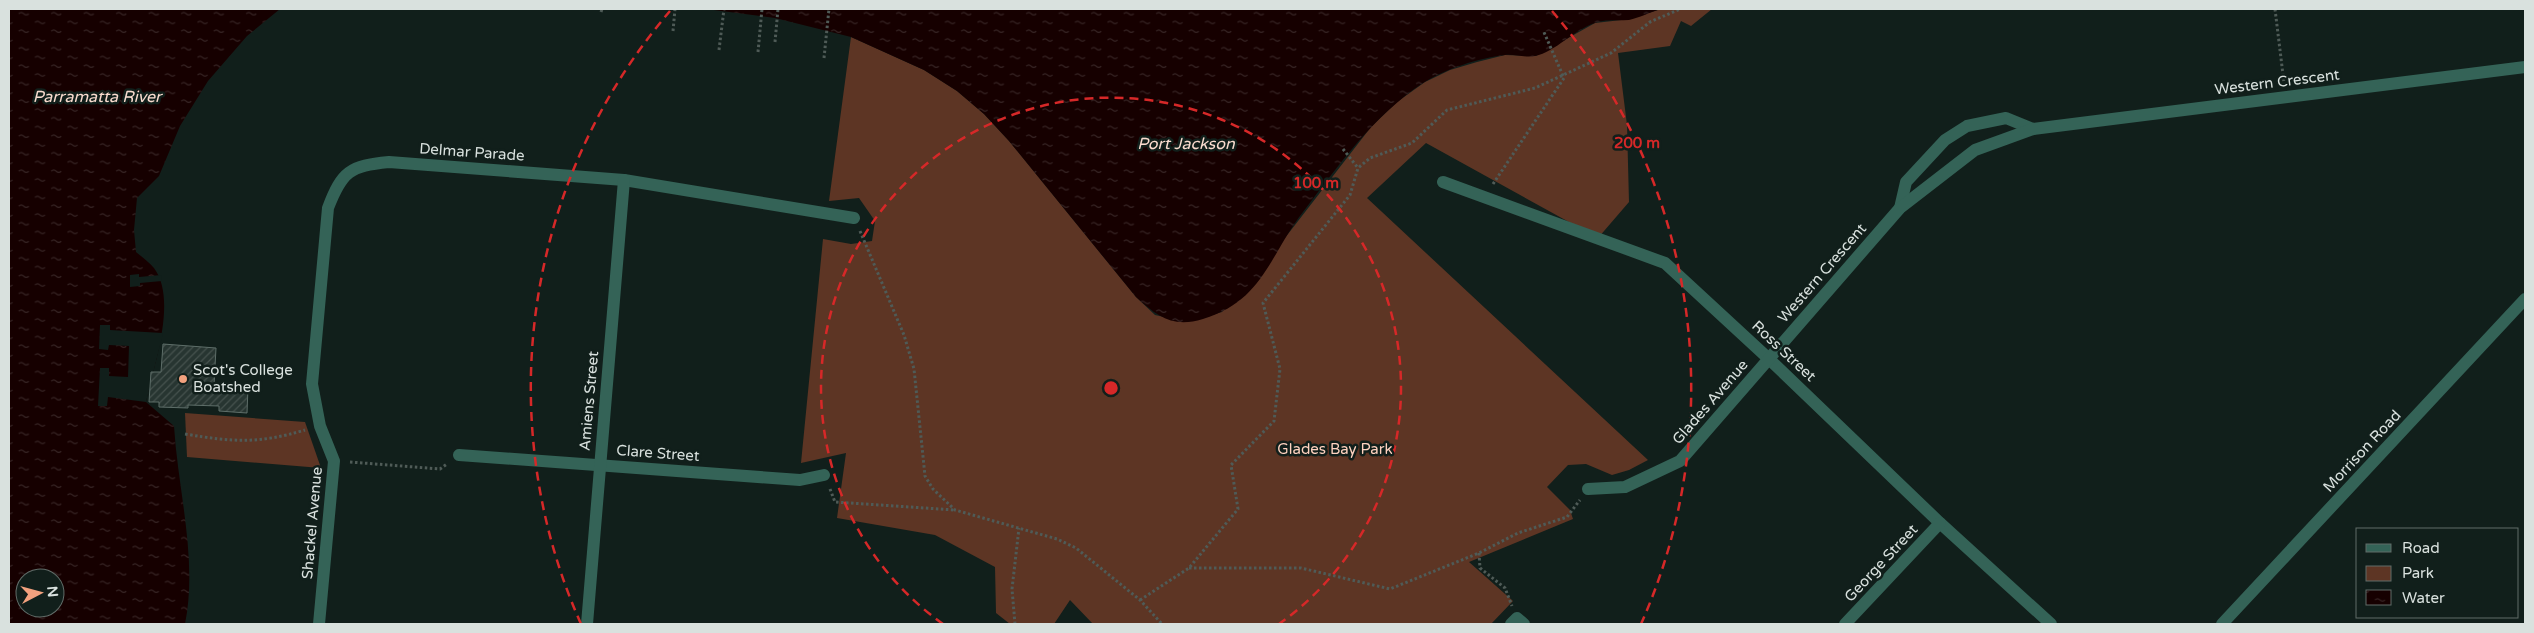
<svg xmlns="http://www.w3.org/2000/svg" width="2534" height="633" font-family="'Varela Round',sans-serif">
<style>
.park{fill:#5d3524}
.water{fill:url(#water-ripples);fill-rule:evenodd}
.pier{fill:#111f1b}
.building{fill:url(#building-hatch);stroke:#5e6e69}
.lines{fill:none;stroke-linecap:round;stroke-linejoin:round}
.path{stroke:#4f5b57;stroke-width:3;stroke-dasharray:2.5 2.5;stroke-linecap:butt}
.minor{stroke:#346357;stroke-width:12}
.ring{fill:none;stroke:#d62828;stroke-width:2.5;stroke-dasharray:9 6}
.poi-dot{fill:#f2a17e;stroke:#111f1b;stroke-width:2}
.labels{text-anchor:middle;dominant-baseline:central;stroke-width:5;stroke-linejoin:round;paint-order:stroke}
.street-label{font-size:15px;fill:#d9e1de;stroke:#111f1b}
.poi-label{font-size:15px;fill:#d9e1de;stroke:#111f1b;text-anchor:start}
.park-label{font-size:15px;fill:#fed2bf;stroke:#111f1b}
.water-label{font-size:16px;font-style:italic;fill:#fadccf;stroke:#111f1b}
.centre{fill:#d62828;stroke:#111f1b;stroke-width:2.5}
.ring-label{font-size:15px;text-anchor:middle;font-weight:bold;fill:#d62828;stroke:#111f1b;stroke-width:5;stroke-linejoin:round;paint-order:stroke}
</style>
<defs>
<pattern id="water-ripples" width="26" height="14" patternUnits="userSpaceOnUse" patternTransform="scale(1.25)"><rect width="26" height="14" fill="#160000"/><path d="M2 4q2-2 4 0t4 0M15 11q2-2 4 0t4 0" fill="none" stroke="#372525"/></pattern>
<pattern id="building-hatch" width="6" height="6" patternUnits="userSpaceOnUse" patternTransform="scale(1.25)"><rect width="6" height="6" fill="#273531"/><path d="M-1 1l2-2M0 6l6-6M5 7l2-2" fill="none" stroke="#46524e"/></pattern>
</defs>
<rect width="100%" height="100%" fill="#111f1b"/>
<g class="park">
<path d="M1661,9H1712L1691,26L1681,21L1670,46L1618,53L1627,125L1629,202L1598,238L1426,143L1367,198L1648,460L1629,470L1612,475L1586,464L1568,465L1547,487L1570,510L1573,519L1469,562L1513,601L1491,624H1093L1070,600L1054,624H1010L996,613L995,567L935,535L837,518L846,453L801,463L823,239L851,244L872,241L875,221L859,198L829,201L851,37L924,70L957,91L984,114L1009,141L1136,297L1155,315L1187,322L1222,312L1288,234L1371,127L1397,102L1425,82L1450,70L1477,62L1505,55L1536,56L1595,23L1630,19Z"/>
<path d="M185,413L305,422L321,468L187,457Z"/>
</g>
<g class="water">
<path d="M9,9H280L247,36L208,81L180,126L159,176L137,198L134,230L136,252C142,257 149,262 154,268C178,300 153,367 146,402L174,426C178,491 198,560 185,624H9ZM25,578H55V608H25Z"/>
<path d="M706,9H1661C1650,12 1639,18 1629,20C1618,21 1605,19 1595,23C1575,29 1555,52 1535,56C1526,58 1515,54 1505,55C1479,58 1445,69 1423,83C1373,116 1339,165 1303,212C1269,256 1263,301 1203,319C1173,328 1158,317 1136,297L1009,141L984,114L957,91L924,70L851,37L775,18Z"/>
</g>
<g class="pier">
<path d="M139,274V277L161,275L162,281L140,283V286L130,287V275Z"/>
<path d="M100,325H110V330L163,333L146,402L108,397L107,406H98L100,368H109V376L128,377L129,346L109,345L108,350L99,349Z"/>
</g>
<path class="building" d="M163,344L216,348L214,385L248,387L247,413L219,411V406L188,405V408L159,407V402H149L151,372H161Z"/>
<g class="lines">
<g class="path">
<path d="M2275,9L2284,83"/>
<path d="M601,12L602,9"/>
<path d="M673,31L675,9"/>
<path d="M775,42L778,9"/>
<path d="M719,50L724,9"/>
<path d="M758,52L762,9"/>
<path d="M824,58L829,9"/>
<path d="M1343,149L1358,168"/>
<path d="M1493,184L1564,78L1543,30"/>
<path d="M860,231L904,335L914,369L925,476L933,489L955,510L1057,539L1076,548L1140,600L1162,624"/>
<path d="M185,434C233,442 258,444 305,430"/>
<path d="M350,462L440,469L447,464"/>
<path d="M830,489L835,502L955,510"/>
<path d="M1479,553L1480,568L1505,588L1512,606"/>
<path d="M1189,568H1301L1390,589L1479,553L1518,533L1567,517L1580,500"/>
<path d="M1140,600L1189,568L1238,509L1231,465L1274,421L1280,369L1263,303L1350,195L1358,168L1370,158L1412,143L1447,110L1535,88L1611,53L1650,22L1680,9"/>
<path d="M1015,624L1012,589L1019,528"/>
</g>
<g class="minor">
<path d="M1443,182L1665,263L1769,359L1940,523L2051,624"/>
<path d="M1900,208L1906,182L1945,140L1967,126L2006,118L2033,129"/>
<path d="M459,455L800,480L824,475"/>
<path d="M1588,489L1625,487L1680,461L1900,208L1975,150L2033,129L2525,67"/>
<path d="M319,624L334,461L320,426L312,384L328,208C342,171 350,166 389,162L624,180L854,218"/>
<path d="M587,624L624,180"/>
<path d="M1511,624L1517,618L1524,624"/>
<path d="M1845,624L1940,523"/>
<path d="M2222,624L2525,299"/>
</g>
</g>
<g class="ring">
<path d="M943 624A290 290 0 1 1 1279 624"/>
<path d="M581 624A580 580 0 0 1 670 11M1552 11A580 580 0 0 1 1641 624"/>
</g>
<circle class="poi-dot" cx="183" cy="379" r="5"/>
<g class="labels">
<g class="street-label">
<text transform="translate(2277 82) rotate(-7)">Western Crescent</text>
<text transform="translate(472 152) rotate(4)">Delmar Parade</text>
<text transform="translate(1822 273) rotate(-49)">Western Crescent</text>
<text transform="translate(1784 351) rotate(43)">Ross Street</text>
<text transform="translate(589 401) rotate(-85)">Amiens Street</text>
<text transform="translate(1710 402) rotate(-49)">Glades Avenue</text>
<text transform="translate(2362 451) rotate(-47)">Morrison Road</text>
<text transform="translate(658 453) rotate(4)">Clare Street</text>
<text transform="translate(312 523) rotate(-85)">Shackel Avenue</text>
<text transform="translate(1881 563) rotate(-47)">George Street</text>
</g>
<g class="poi-label">
<text x="193" y="370">Scot's College<tspan x="193" dy="17">Boatshed</tspan></text>
</g>
<g class="park-label">
<text x="1335" y="449">Glades Bay Park</text>
</g>
<g class="water-label">
<text x="97" y="97">Parramatta River</text>
<text x="1186" y="144">Port Jackson</text>
</g>
</g>
<circle cx="1111" cy="388" r="8" class="centre"/>
<g class="ring-label">
<text x="1637" y="148">200 m</text>
<text x="1316" y="188">100 m</text>
</g>
<rect width="2534" height="633" fill="none" stroke="#d9e1de" stroke-width="20"/>
<rect x="2356" y="528" width="162" height="90" fill="#111f1b" stroke="#616d69"/>
<rect x="2366" y="544" width="25" height="8" fill="#346357" stroke="#616d69"/>
<text x="2402" y="553" font-size="15" fill="#d9e1de">Road</text>
<rect x="2366" y="566" width="25" height="15" fill="#5d3524" stroke="#616d69"/>
<text x="2402" y="578" font-size="15" fill="#d9e1de">Park</text>
<rect x="2366" y="590" width="25" height="15" fill="url(#water-ripples)" stroke="#616d69"/>
<text x="2402" y="603" font-size="15" fill="#d9e1de">Water</text>
<g transform="translate(40 593) rotate(84)"><circle r="24" fill="#111f1b" stroke="#616d69"/>
<path d="M0-4L9 19L0 12L-9 19Z" fill="#f2a17e"/>
<text y="-8" font-size="14" font-weight="bold" text-anchor="middle" fill="#d9e1de">N</text>
</g>
</svg>
